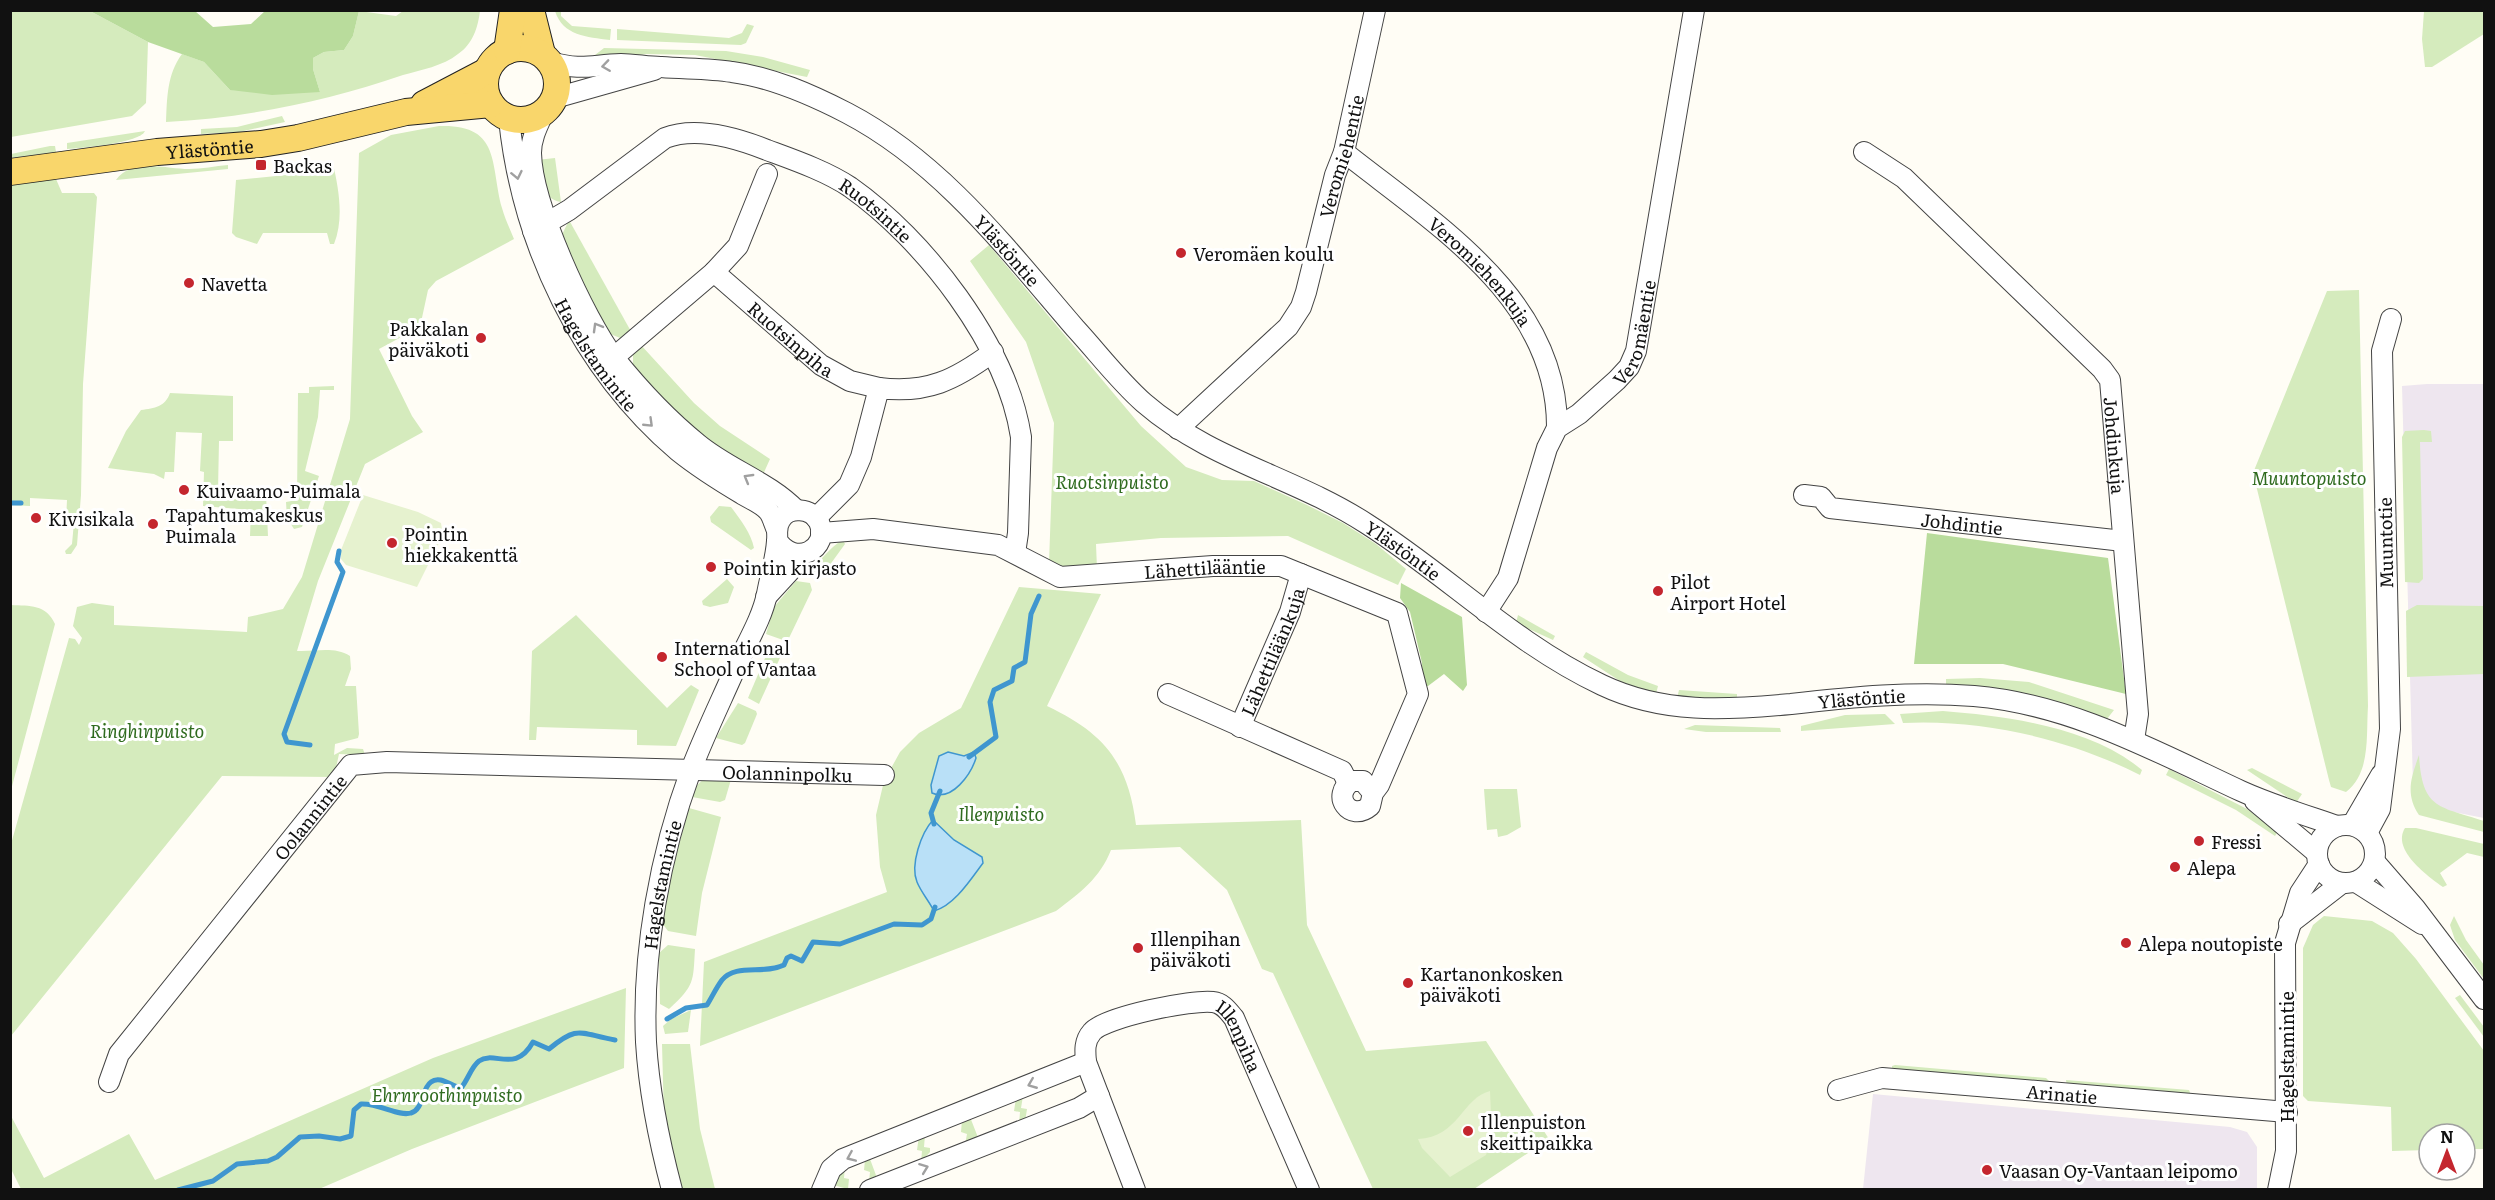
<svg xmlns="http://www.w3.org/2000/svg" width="2495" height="1200" font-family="Literata,serif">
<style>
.industrial{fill:#eee6ef}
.green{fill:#d5ebbd}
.forest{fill:#b9dc9c}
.pitch{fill:#e6f2cf}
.water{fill:#b9e0f7;stroke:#3f96cf;stroke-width:1.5}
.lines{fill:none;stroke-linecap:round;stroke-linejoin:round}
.stream{stroke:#3f96cf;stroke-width:5}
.minor-casing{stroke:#444;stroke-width:22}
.major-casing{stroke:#222;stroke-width:28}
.minor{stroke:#fff;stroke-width:20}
.major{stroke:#f9d66b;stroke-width:26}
.oneway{stroke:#a0a0a0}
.poi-dot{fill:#c4262e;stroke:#fff;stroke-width:2}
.labels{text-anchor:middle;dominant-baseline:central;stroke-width:6;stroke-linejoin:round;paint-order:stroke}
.street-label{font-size:18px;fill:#111;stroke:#fff}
.poi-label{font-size:18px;fill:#111;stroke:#fff;text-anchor:start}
.park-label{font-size:18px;font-style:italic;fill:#2f6b1f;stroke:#fff}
</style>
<rect width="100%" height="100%" fill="#fffdf5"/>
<g class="industrial">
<path d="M2427,384H2484V818L2438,809L2413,785L2402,386Z"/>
<path d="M1873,1094L2230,1127L2247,1132L2257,1147V1189H1863Z"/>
</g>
<g class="green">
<path d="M10,11H90L148,42L146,103L132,116L11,137Z"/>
<path d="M359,11L396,16L403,11H480C478,27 473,44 458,54C443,66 421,70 403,75C327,101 246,118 166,122C167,98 167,74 182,54L204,62L230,90L320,92L313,69V58L324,52L344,50L353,36Z"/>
<path d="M555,11H561V16L572,26L611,29L610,40C587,37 563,36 555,11Z"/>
<path d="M2424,11H2484V34L2432,67H2425L2422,39Z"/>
<path d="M747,24L754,26L746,43L741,45L617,40V29L729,38L742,33Z"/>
<path d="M604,48L726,51L763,57L810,70L807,77L695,55L647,54L595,60V55Z"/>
<path d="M282,116L285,122L239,132L201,134V129L237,127Z"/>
<path d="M439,126C501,124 490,163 502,208C505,219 510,229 514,239L436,281L428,290L420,327L379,349L412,416L423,432L365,464L318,581L297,651C315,652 334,646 350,656L351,669L345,686H356L359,734L358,738L335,744L334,755L347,748L363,749L365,755L339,754L334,777L222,776L11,1036V844L69,638L75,639L79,645L82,638L73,626L77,607L92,603L114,606V625L247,632L248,617L283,609L302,577L350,419L359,153L391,135Z"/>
<path d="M145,131C140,143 82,148 67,149V143Z"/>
<path d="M50,146H55L56,152L11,158V154Z"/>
<path d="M555,158L561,202C541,199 541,176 537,160Z"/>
<path d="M333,164C339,190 344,219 334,244H330L327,233H263L257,244L236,237L232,233L236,180L296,174Z"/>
<path d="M228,165V169L116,180C131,158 167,169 189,169C202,169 215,166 228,165Z"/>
<path d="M56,179L62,193H94L97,197L83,384L81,495L77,545L71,554H66L65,551L72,544L74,522L66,521L67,500L30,498V506L11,505V183Z"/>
<path d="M569,220L633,335L620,338L608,333L560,239Z"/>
<path d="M989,245L1141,426L1186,467L1222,480L1254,481L1307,505L1343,523L1376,544L1406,569L1398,585L1288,536L1161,538L1096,544L1097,569L1062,570L1049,563L1054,423L1026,342L970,261Z"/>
<path d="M2359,290L2368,706C2366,735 2371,773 2346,792L2331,787L2329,780L2253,473L2327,291Z"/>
<path d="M640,344L694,403L720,426L770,459L761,479L695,434L633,370V351Z"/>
<path d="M334,386V390H320L318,417L305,471L319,476L302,527L294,529L287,518L286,502L297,500L298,393H309V387Z"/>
<path d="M170,393L233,396V441H219L218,490L266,494L268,536H250L251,510L203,506L204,472L200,471L202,433L176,432L174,472H165L164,479L154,474L108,468L126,431L141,410C155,408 165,407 170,393Z"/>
<path d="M2424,430L2431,431L2432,442H2420L2423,579L2419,583L2405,582L2402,437L2405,431Z"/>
<path d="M719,506L731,507C740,519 751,533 754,548L751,550L711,522L710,517Z"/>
<path d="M843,540L845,544L824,573H806C820,563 829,547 843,540Z"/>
<path d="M727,579L734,587L728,603L710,607L703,605L702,601Z"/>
<path d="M796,581L810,583L812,590L789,638L783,640L766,634L774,607Z"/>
<path d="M1019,587L1101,594L1047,706C1104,733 1128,762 1136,825L1301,820L1307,925L1366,1051L1486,1041L1549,1139L1474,1189H1373L1273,973L1262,969L1227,890L1180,847L1111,850C1100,878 1080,893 1056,911L700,1046L704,962L887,892L880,867L876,815L884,781L900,752L919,733L961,708Z"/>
<path d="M11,605C30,606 46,604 55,624L11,790Z"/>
<path d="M2417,605L2484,606V674L2407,677L2406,611Z"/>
<path d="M576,615L667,708L691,685L699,690L676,746L637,745V730L537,727L536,740H529L532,651Z"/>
<path d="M1518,615L1555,636L1553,640L1516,623Z"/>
<path d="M771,644L784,649L759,704L748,698Z"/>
<path d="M1586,652L1628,675L1658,686L1656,694L1623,683L1583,657Z"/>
<path d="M1980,678L2029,682L2114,710L2107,719L2057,703L1946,685V679Z"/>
<path d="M1679,690L1737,694V700L1677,698Z"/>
<path d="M738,703L756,711L757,714L745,743L742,745L716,738Z"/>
<path d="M1943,711C2007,716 2091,727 2142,770L2140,775C2069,739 1983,719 1903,723L1900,714Z"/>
<path d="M1885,714L1895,724L1801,731V726L1845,715Z"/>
<path d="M1695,725L1780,728L1781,732H1706L1684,729Z"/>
<path d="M2419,755C2422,809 2438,806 2484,821V832L2419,815C2405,794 2411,778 2419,755Z"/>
<path d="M2252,768L2302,794L2296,803L2247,770Z"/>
<path d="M2169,769L2247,809L2278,831L2275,836L2236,810L2166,775Z"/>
<path d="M732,776L725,800L720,802L692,797L696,786L705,778Z"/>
<path d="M1484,789H1517L1521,827L1507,835L1498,837L1497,829L1487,830Z"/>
<path d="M689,808L721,817L702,893L696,936L668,931L662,923L672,870Z"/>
<path d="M2405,828H2416L2484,844V857L2467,853L2440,873L2447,885L2443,887C2429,877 2391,850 2405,828Z"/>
<path d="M2324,916L2372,921L2393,933L2416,959L2484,1051V1149H2465V1134H2429V1150L2392,1151L2391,1107L2308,1101L2303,1096V948L2313,925Z"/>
<path d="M2454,916L2466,940L2484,965V979L2455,940L2450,925Z"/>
<path d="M668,945L695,949C693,982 695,985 669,1009L660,1004L659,953Z"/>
<path d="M626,988L624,1068L412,1149L319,1189H21L11,1169V1116L44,1178L129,1134L155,1180L433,1058Z"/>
<path d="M2460,995L2484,1027V1037L2455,998Z"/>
<path d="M691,1010L688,1032L665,1034L663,1026L671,1019Z"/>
<path d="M662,1044H690L700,1129L715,1189H680L664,1118Z"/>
<path d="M1895,1065L2046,1078L2049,1081V1083L1892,1071V1066Z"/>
<path d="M2066,1080L2189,1090L2191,1095L2067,1087Z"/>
<path d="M1023,1096L1021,1108L1027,1109L1025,1122L1019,1124L1020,1112L1014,1111L1016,1098Z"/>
<path d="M970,1117L979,1140L965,1145L967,1134L961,1132L962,1120Z"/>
<path d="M925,1135L924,1147L930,1148V1152L921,1162L922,1151L917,1150L919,1136Z"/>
<path d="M870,1159L877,1178L869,1182L870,1172L864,1170L865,1160Z"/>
<path d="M845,1166L844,1178L849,1179L848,1189L833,1185L832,1177Z"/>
</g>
<g class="forest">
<path d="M90,11H195L213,27L251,24L265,11H359L353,36L344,50L324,52L313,58V69L320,92L272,95L230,90L204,62L148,42Z"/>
<path d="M1927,533L2108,558L2126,694L2003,664H1914Z"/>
<path d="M1401,583L1462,617L1467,685L1463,691L1444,674L1428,686H1423L1422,663L1410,612L1400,598Z"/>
</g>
<g class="pitch">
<path d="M363,495L418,512L441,523L443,535L417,587L346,565L341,559V550Z"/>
<path d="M1490,1091L1492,1137L1486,1155L1450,1177L1422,1148L1418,1139C1459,1137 1462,1098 1490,1091Z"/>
</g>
<g class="water">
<path d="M948,752L964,756L974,752L976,758C971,774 952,802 932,793L931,785L939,756Z"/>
<path d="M933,820L954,840L982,857L983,863C971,879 954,906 934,911C929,901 921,892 917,882C910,865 921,833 933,820Z"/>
</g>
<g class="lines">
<g class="stream">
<path d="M10,503H21"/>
<path d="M310,745L287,742L284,734L343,572L337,562L339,551"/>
<path d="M969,757L996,737L990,702L994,690L1012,681L1014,668L1025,662L1031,614L1039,596"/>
<path d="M934,824L931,813L940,791"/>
<path d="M667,1019L686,1008L707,1005C712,997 716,988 722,980C736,963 763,975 784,965L787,958L791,956L802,961L813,942L840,944L894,924L922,925L931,919L935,907"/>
<path d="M178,1190L213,1181L237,1164L268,1161L277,1157L300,1137L319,1136L340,1139L351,1136L354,1110L361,1104C379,1103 399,1117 411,1113C424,1109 421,1089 431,1082C440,1075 451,1086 461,1088C468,1080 471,1067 479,1061C495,1050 515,1074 533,1042L549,1049C579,1024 580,1034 615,1040"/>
</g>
<defs>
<g id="minor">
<path id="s1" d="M550,62C583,71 590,65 621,64C634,64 648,67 661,67C685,69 709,68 732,72C772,77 812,95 847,113C941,162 1007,249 1075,328C1098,353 1119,381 1144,403C1211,461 1295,477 1367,524C1447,575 1515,644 1602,685C1663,714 1725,710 1791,704C1852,697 1913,691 1974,696C2070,704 2155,751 2241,791C2272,805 2305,815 2337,826"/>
<path d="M555,98L654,70"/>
<path d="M543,114C537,127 531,139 531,153C532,204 584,318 615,359C640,390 667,419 698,444C728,469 769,482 796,510"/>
<path id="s2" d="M509,119C522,244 581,368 678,451C698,467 720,481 742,494C750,499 763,504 769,512C772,516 774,523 776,528"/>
<path id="s3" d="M1344,152C1433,223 1558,298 1557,428"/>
<path id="s4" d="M1864,152L1904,178L2102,369L2110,380L2138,714L2134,740"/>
<path id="s5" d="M533,231L569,210L665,138C696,126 737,138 767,150C794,160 826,171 850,187C924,239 1007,345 1021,437L1018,533L1015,553"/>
<path id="s6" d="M714,272L821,365L850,381L879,388"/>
<path d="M606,364L714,272L738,246L767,174"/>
<path id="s7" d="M1178,429L1288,327L1301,307L1306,292L1335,175L1344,152L1375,10"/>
<path id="s8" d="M1804,495L1821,497L1830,508L2123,541"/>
<path d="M816,518L849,485L861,457L879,388C927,394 955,380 993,352"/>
<path id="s9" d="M821,533L873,529L998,545L1060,577L1213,566H1281L1397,613L1418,694L1379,785L1373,793L1370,806C1350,823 1330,795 1352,781H1363L1373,793"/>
<path d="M766,597L789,572L798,555"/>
<path id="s10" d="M1486,612L1508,578L1547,448L1557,428L1579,414L1617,380L1629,367L1636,351L1694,10"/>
<path d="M1168,694L1342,771L1348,783"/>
<path id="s11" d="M1240,727L1290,612L1301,574"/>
<path d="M2255,801L2317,853"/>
<circle cx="2346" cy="854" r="29"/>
<path d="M2352,825L2381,775"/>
<path d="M2367,833L2380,809L2390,729L2382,351L2391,319"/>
<path d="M2375,862L2415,908L2484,999"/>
<path d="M2356,882L2422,924"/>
<path d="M2289,924L2342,883"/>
<path id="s12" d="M109,1082L119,1054L351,765L387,762L884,775"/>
<path id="s13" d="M1838,1090L1882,1078L2287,1112"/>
<path id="s14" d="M672,1190C659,1141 649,1092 646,1042C642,952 660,854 691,770C704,736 720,703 735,669C745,646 762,619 767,594C770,577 776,558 777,541C778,532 775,527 781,519C789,506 812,508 819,522C831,549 794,568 777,540"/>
<path d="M822,1190L831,1169L843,1159L1086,1062"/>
<path d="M870,1190L1079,1108L1099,1096"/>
<path id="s15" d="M1135,1190L1086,1062C1085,1051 1084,1041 1092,1032C1104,1017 1193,999 1213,1002C1223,1003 1228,1011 1234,1018L1309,1190"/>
<path d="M2278,1190L2286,1151L2285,943L2300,893L2319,864"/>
</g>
<g id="major">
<path d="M531,10L542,54"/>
<circle cx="521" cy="84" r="36"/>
<path d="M507,51L513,10"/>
<path d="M424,104L487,71"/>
<path id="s16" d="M10,172L157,152L261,144L298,138L406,112L491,104"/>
</g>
</defs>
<use href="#minor" class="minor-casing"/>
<use href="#major" class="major-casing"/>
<use href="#minor" class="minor"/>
<use href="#major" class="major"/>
</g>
<defs><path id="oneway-chevron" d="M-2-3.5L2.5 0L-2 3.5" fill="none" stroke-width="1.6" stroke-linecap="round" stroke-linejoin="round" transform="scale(1.5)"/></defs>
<g class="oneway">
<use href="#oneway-chevron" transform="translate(606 66) rotate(172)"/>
<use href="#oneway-chevron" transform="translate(517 175) rotate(78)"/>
<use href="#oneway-chevron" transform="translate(597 327) rotate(-120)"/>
<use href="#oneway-chevron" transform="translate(649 423) rotate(44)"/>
<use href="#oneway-chevron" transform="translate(748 478) rotate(-150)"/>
<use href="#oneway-chevron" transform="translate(1032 1084) rotate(158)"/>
<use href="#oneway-chevron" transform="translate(851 1157) rotate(157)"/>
<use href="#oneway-chevron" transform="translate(924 1168) rotate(-21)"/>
</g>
<g class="poi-dot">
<rect x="255" y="159" width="12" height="12" rx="3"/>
<circle cx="1181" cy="253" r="6"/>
<circle cx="189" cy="283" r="6"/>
<circle cx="481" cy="338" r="6"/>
<circle cx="184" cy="490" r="6"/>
<circle cx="36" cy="518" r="6"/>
<circle cx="153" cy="524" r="6"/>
<circle cx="392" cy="543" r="6"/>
<circle cx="711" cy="567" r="6"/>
<circle cx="1658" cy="591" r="6"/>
<circle cx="662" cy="657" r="6"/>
<circle cx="2199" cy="841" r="6"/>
<circle cx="2175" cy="867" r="6"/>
<circle cx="2126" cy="943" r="6"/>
<circle cx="1138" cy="948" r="6"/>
<circle cx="1408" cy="983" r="6"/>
<circle cx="1468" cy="1131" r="6"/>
<circle cx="1987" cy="1170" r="6"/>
</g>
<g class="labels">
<g class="street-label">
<text stroke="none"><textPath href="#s16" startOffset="201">Ylästöntie</textPath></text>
<text stroke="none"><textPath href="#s7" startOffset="330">Veromiehentie</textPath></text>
<text stroke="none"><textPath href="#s5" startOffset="392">Ruotsintie</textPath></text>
<text stroke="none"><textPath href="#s1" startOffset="518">Ylästöntie</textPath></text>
<text stroke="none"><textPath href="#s3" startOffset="182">Veromiehenkuja</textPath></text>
<text stroke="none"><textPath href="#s10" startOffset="328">Veromäentie</textPath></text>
<text stroke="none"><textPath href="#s6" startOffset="102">Ruotsinpiha</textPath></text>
<text stroke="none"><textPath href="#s2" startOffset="254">Hagelstamintie</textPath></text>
<text stroke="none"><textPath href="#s4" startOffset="402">Johdinkuja</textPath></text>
<text stroke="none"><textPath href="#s8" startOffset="164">Johdintie</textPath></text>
<text transform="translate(2385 543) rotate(-91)">Muuntotie</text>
<text stroke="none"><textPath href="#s1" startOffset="1022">Ylästöntie</textPath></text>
<text stroke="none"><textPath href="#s9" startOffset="393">Lähettilääntie</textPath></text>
<text stroke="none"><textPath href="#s11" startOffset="82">Lähettiläänkuja</textPath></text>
<text stroke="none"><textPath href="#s1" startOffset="1526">Ylästöntie</textPath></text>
<text stroke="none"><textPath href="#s12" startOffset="837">Oolanninpolku</textPath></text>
<text stroke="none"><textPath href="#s12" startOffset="334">Oolannintie</textPath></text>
<text stroke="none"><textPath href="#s14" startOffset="309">Hagelstamintie</textPath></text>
<text stroke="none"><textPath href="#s15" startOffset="340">Illenpiha</textPath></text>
<text transform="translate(2286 1057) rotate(-90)">Hagelstamintie</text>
<text stroke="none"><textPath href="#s13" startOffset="226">Arinatie</textPath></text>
</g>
<g class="poi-label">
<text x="273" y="165">Backas</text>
<text x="1193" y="253">Veromäen koulu</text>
<text x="201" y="283">Navetta</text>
<text x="469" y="328" text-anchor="end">Pakkalan<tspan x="469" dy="21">päiväkoti</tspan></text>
<text x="196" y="490">Kuivaamo-Puimala</text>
<text x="165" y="514">Tapahtumakeskus<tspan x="165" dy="21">Puimala</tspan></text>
<text x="48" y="518">Kivisikala</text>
<text x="404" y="533">Pointin<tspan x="404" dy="21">hiekkakenttä</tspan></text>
<text x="723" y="567">Pointin kirjasto</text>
<text x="1670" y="581">Pilot<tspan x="1670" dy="21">Airport Hotel</tspan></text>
<text x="674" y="647">International<tspan x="674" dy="21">School of Vantaa</tspan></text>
<text x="2211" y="841">Fressi</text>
<text x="2187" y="867">Alepa</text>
<text x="1150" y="938">Illenpihan<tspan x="1150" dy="21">päiväkoti</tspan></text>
<text x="2138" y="943">Alepa noutopiste</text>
<text x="1420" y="973">Kartanonkosken<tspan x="1420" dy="21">päiväkoti</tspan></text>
<text x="1480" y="1121">Illenpuiston<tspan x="1480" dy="21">skeittipaikka</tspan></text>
<text x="1999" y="1170">Vaasan Oy-Vantaan leipomo</text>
</g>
<g class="park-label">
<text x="2309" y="477">Muuntopuisto</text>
<text x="1112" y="481">Ruotsinpuisto</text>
<text x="147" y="730">Ringhinpuisto</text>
<text x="1001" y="813">Illenpuisto</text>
<text x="447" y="1094">Ehrnroothinpuisto</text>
</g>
</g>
<rect width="2495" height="1200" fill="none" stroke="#111111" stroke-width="24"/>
<g transform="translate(2447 1152)"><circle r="28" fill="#ffffff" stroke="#a0a0a0" stroke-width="1.5"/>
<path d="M0-4.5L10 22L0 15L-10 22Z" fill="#c4262e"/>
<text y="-9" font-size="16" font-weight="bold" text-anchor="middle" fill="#111111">N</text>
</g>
</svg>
